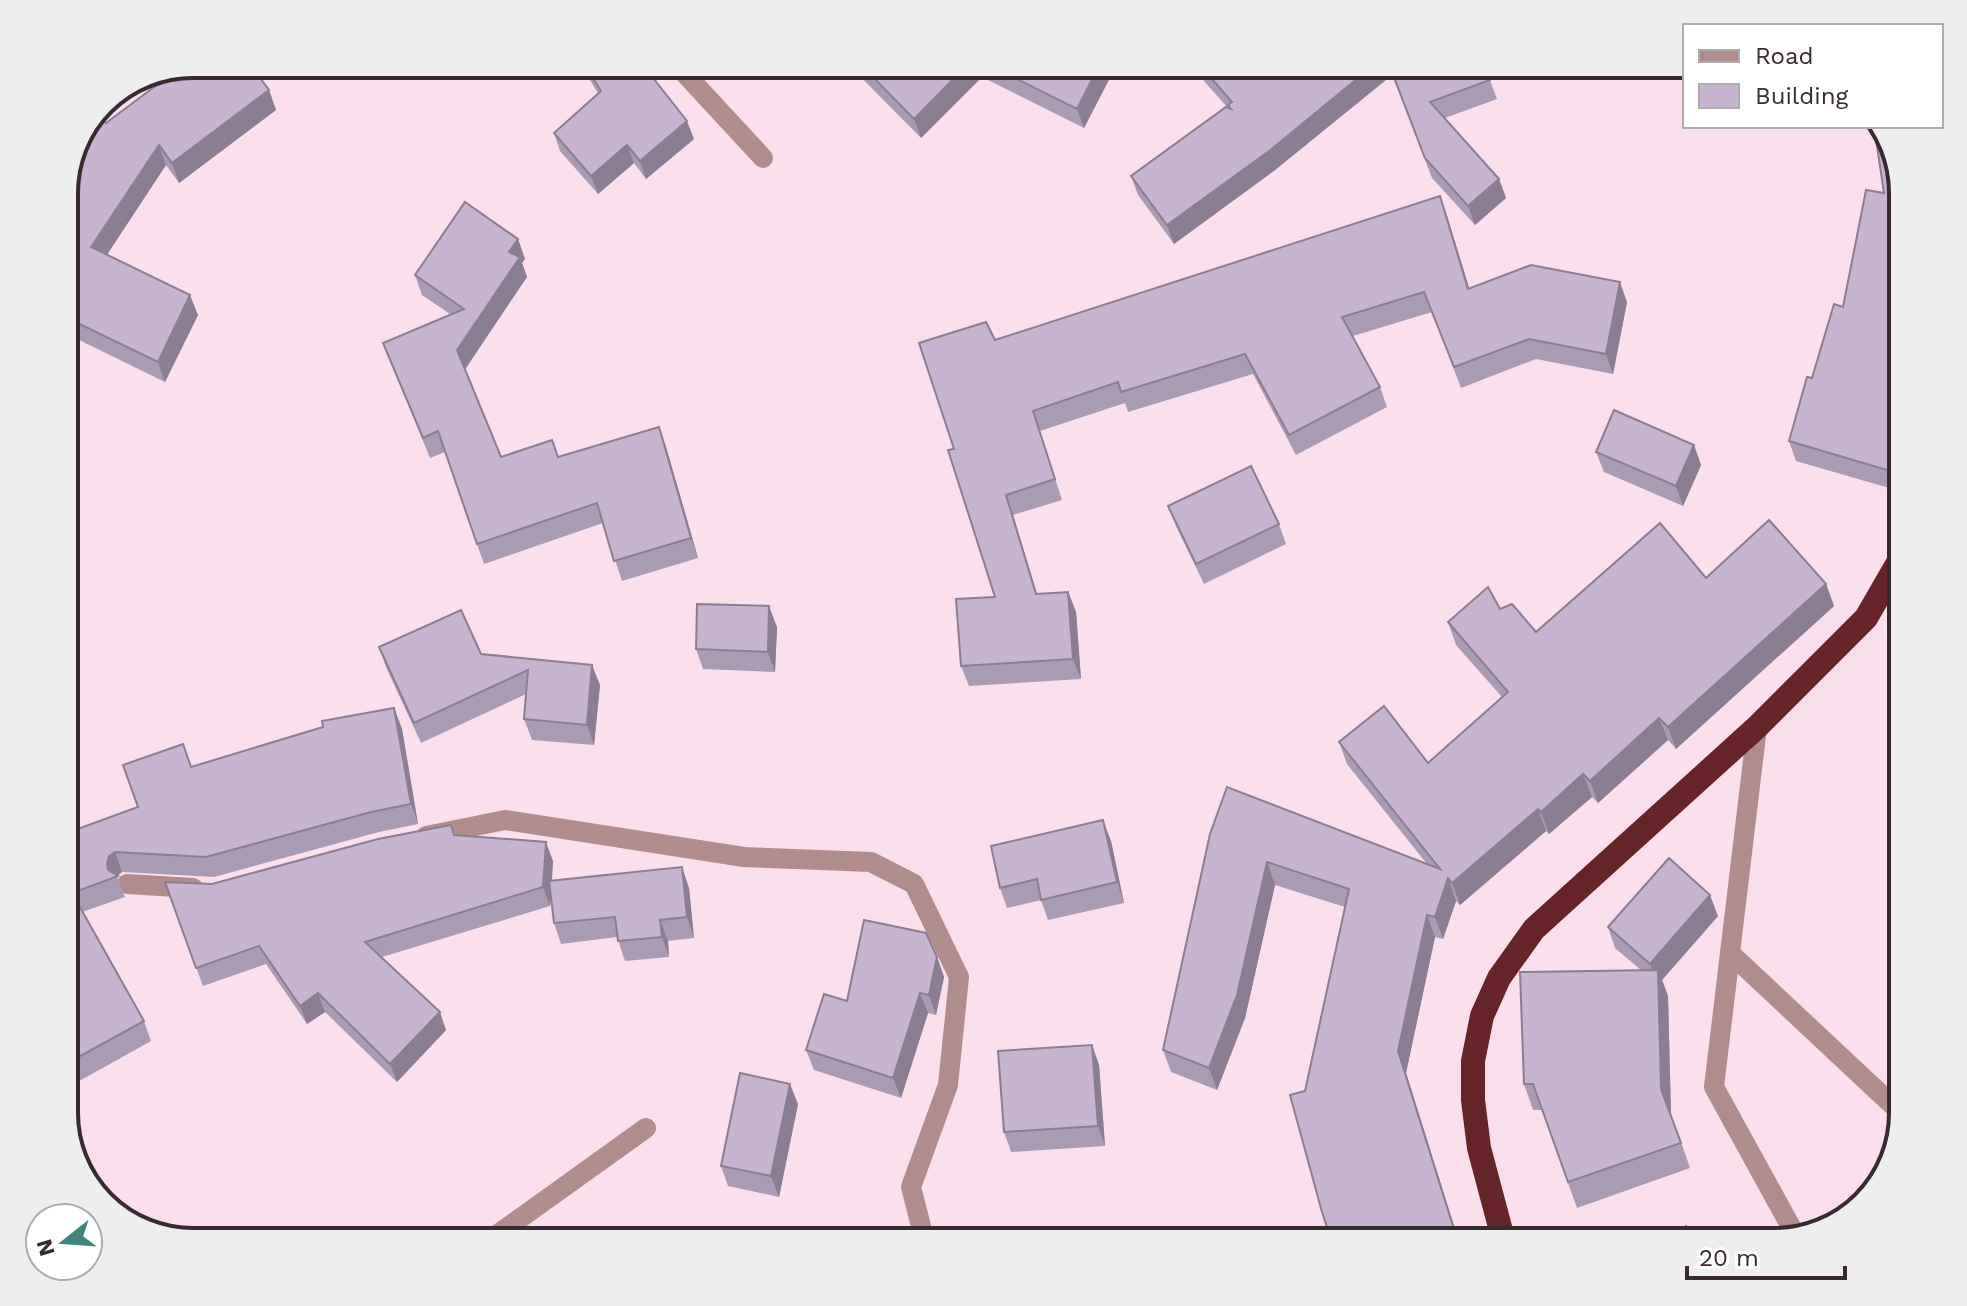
<svg xmlns="http://www.w3.org/2000/svg" width="1967" height="1306" font-family="'Work Sans',sans-serif">
<style>
.lines{fill:none;stroke-linecap:round;stroke-linejoin:round}
.minor{stroke:#b08c8c;stroke-width:20}
.highway{stroke:#662328;stroke-width:24}
.wall{fill:#aa9bb4}
.shaded-wall{fill:#8b7e92}
.building{fill:#c6b4d1;stroke:#8b7e92;stroke-width:2}
.rim{fill:none;stroke:#372a30;stroke-width:4}
</style>
<rect width="100%" height="100%" fill="#fbdfed"/>
<g class="lines">
<g class="minor">
<path d="M676,64L763,158"/>
<path d="M1430,64L1441,75"/>
<path d="M1757,727L1714,1087L1796,1236"/>
<path d="M426,836L505,820L744,857L871,862L914,884L959,977L948,1085L911,1187L925,1242"/>
<path d="M127,884L193,888"/>
<path d="M1730,953L1903,1115"/>
<path d="M487,1242L646,1128"/>
</g>
<path class="highway" d="M1504,1242L1479,1148L1473,1100V1061L1482,1016L1499,978L1534,929L1757,727L1866,618L1903,554"/>
</g>
<g class="wall">
<path d="M580,64H642L694,139L646,179L634,163L598,194L560,151L554,133L598,93Z"/>
<path d="M848,64H1114L1115,68L1084,128L982,77L921,138Z"/>
<path d="M1189,64H1425L1430,68L1484,64L1497,99L1445,118L1499,179L1506,198L1475,225L1432,178L1392,75L1275,170L1174,244L1138,195L1131,176L1227,107Z"/>
<path d="M269,90L276,110L179,183L166,165L107,254L198,315L165,382L77,339L70,320L64,317V185L106,123Z"/>
<path d="M1903,185V492L1796,461L1789,441L1812,378L1843,307L1884,193Z"/>
<path d="M1447,216L1469,289L1627,302L1613,374L1536,359L1461,388L1432,312L1353,336L1380,387L1387,407L1296,455L1253,374L1128,412L1125,403L1040,431L1062,500L1013,515L1037,594L1068,592L1076,612L1081,679L969,686L961,666L995,597L954,449L995,340Z"/>
<path d="M518,239L525,259L522,263L527,277L465,370L501,457H558L659,427L666,447L698,558L622,581L603,523L484,564L445,452L430,458L383,343L450,314L422,295L415,275Z"/>
<path d="M1694,445L1701,465L1683,506L1604,472L1596,452Z"/>
<path d="M1168,506L1279,524L1286,544L1204,584L1176,526Z"/>
<path d="M1706,578L1826,584L1834,606L1676,749L1668,740L1598,803L1592,797L1549,834L1546,831L1460,905L1456,901L1443,939L1435,937L1406,1073L1459,1242H1332L1305,1091L1345,907L1275,885L1245,1018L1217,1090L1171,1072L1163,1050L1210,834L1427,864L1347,764L1339,742L1428,763L1502,697L1456,645L1448,622L1500,609L1536,632Z"/>
<path d="M777,627L775,672L703,669L696,649Z"/>
<path d="M379,647L481,654L600,685L594,745L532,740L524,719L526,694L421,743L386,667Z"/>
<path d="M394,708L402,729L418,824L379,832L214,877L122,872L117,876L125,897L82,912L144,1021L151,1041L74,1084L64,1091V834L138,807L191,767Z"/>
<path d="M455,836L553,861L552,881L689,888L694,938L668,941L669,957L625,961L617,937L561,944L554,923L551,895L550,906L382,957L446,1030L397,1082L325,1012L307,1024L266,964L203,986L165,882L212,884Z"/>
<path d="M1111,841L1124,903L1048,920L1041,900L1007,908L1000,888Z"/>
<path d="M1718,916L1662,980L1668,996L1671,1114L1690,1168L1577,1208L1542,1110H1533L1524,1084L1641,970L1615,948L1608,927Z"/>
<path d="M937,957L944,977L936,1015L928,1013L901,1098L814,1070L806,1050L847,1001Z"/>
<path d="M1092,1045L1099,1065L1105,1146L1011,1152L1004,1132Z"/>
<path d="M798,1104L779,1197L728,1186L721,1166Z"/>
</g>
<g class="shaded-wall">
<path d="M968,64H977L982,77L921,138L914,119Z"/>
<path d="M1100,64H1114L1115,68L1084,128L1077,109Z"/>
<path d="M1375,64H1389L1392,75L1275,170L1174,244L1167,225Z"/>
<path d="M269,90L276,110L179,183L172,163Z"/>
<path d="M687,121L694,139L646,179L640,161Z"/>
<path d="M159,145L166,165L99,267L91,247Z"/>
<path d="M627,145L634,163L598,194L591,176Z"/>
<path d="M1499,179L1506,198L1475,225L1468,206Z"/>
<path d="M1440,196L1447,216L1476,310L1468,289Z"/>
<path d="M518,239L525,259L522,263L527,277L464,370L457,350L509,252Z"/>
<path d="M1620,282L1627,302L1613,374L1606,354Z"/>
<path d="M190,295L198,315L165,382L158,362Z"/>
<path d="M659,427L666,447L698,558L691,538Z"/>
<path d="M1694,445L1701,465L1683,506L1676,486Z"/>
<path d="M1903,451V489L1897,473Z"/>
<path d="M1006,495L1013,515L1043,614L1036,594Z"/>
<path d="M1826,584L1834,606L1676,749L1668,727Z"/>
<path d="M1068,592L1076,612L1081,679L1073,659Z"/>
<path d="M769,606L777,627L775,672L768,652Z"/>
<path d="M592,665L600,685L594,745L587,725Z"/>
<path d="M394,708L402,729L418,824L411,804Z"/>
<path d="M1659,718L1668,740L1598,803L1590,781Z"/>
<path d="M1583,774L1592,797L1549,834L1541,812Z"/>
<path d="M1538,809L1546,831L1460,905L1452,883Z"/>
<path d="M1103,820L1111,841L1124,903L1117,882Z"/>
<path d="M546,842L553,861L550,906L543,887Z"/>
<path d="M115,852L122,872L116,877L112,879L107,864L109,856Z"/>
<path d="M1267,862L1275,885L1245,1018L1217,1090L1209,1068Z"/>
<path d="M682,867L689,888L694,938L687,917Z"/>
<path d="M1448,878L1456,901L1443,939L1435,917Z"/>
<path d="M1710,895L1718,916L1662,980L1668,996L1671,1114L1690,1168L1661,1089L1658,985L1650,964Z"/>
<path d="M1427,915L1435,937L1406,1073L1459,1242H1458L1398,1051Z"/>
<path d="M660,920L668,941L669,957L662,937Z"/>
<path d="M937,957L944,977L936,1015L929,995Z"/>
<path d="M318,993L325,1012L307,1024L300,1006Z"/>
<path d="M920,993L928,1013L901,1098L893,1078Z"/>
<path d="M440,1012L446,1030L397,1082L390,1064Z"/>
<path d="M1092,1045L1099,1065L1105,1146L1098,1126Z"/>
<path d="M67,1064L74,1084L64,1091V1065Z"/>
<path d="M790,1084L798,1104L779,1197L771,1176Z"/>
</g>
<g class="building">
<path d="M193,64H250L269,90L172,163L159,145L91,247L190,295L158,362L69,319L76,306L64,301V185L96,116L106,123L174,72Z"/>
<path d="M584,64H642L687,121L640,161L627,145L591,176L554,133L601,91Z"/>
<path d="M860,64H968L914,119Z"/>
<path d="M987,64H1100L1077,109Z"/>
<path d="M1199,64H1375L1269,151L1167,225L1131,176L1226,107L1231,109L1228,105L1232,102Z"/>
<path d="M1389,64H1425L1430,68L1443,66L1444,64H1484L1490,80L1430,102L1499,179L1468,206L1425,158Z"/>
<path d="M1874,126H1883L1886,129L1903,185V451L1897,473L1789,441L1807,377L1812,378L1834,304L1843,307L1866,190L1884,193Z"/>
<path d="M1440,196L1468,289L1531,265L1620,282L1606,354L1529,339L1454,367L1424,292L1342,317L1380,387L1289,435L1245,354L1121,392L1118,382L1033,411L1055,479L1006,495L1036,594L1068,592L1073,659L961,666L956,599L995,597L948,450L954,449L919,343L986,322L995,340Z"/>
<path d="M465,202L518,239L509,252L520,257L457,350L501,457L552,440L558,457L659,427L691,538L614,561L597,503L477,544L438,431L423,438L383,343L464,309L415,275Z"/>
<path d="M1614,410L1694,445L1676,486L1596,452Z"/>
<path d="M1251,466L1279,524L1196,564L1168,506Z"/>
<path d="M1769,520L1826,584L1668,727L1659,718L1590,781L1583,774L1541,812L1538,809L1452,883L1448,878L1435,917L1427,915L1398,1051L1458,1242H1332L1322,1212L1290,1095L1305,1091L1349,889L1267,862L1237,995L1209,1068L1163,1050L1210,834L1227,787L1440,869L1339,742L1384,706L1428,763L1508,692L1448,622L1488,587L1500,609L1512,604L1536,632L1660,523L1706,578Z"/>
<path d="M697,604L769,606L768,652L696,649Z"/>
<path d="M461,610L481,654L592,665L587,725L524,719L528,670L414,723L379,647Z"/>
<path d="M394,708L411,804L371,812L206,857L115,852L109,856L107,864L108,870L118,876L72,893L144,1021L64,1065V834L138,807L123,765L183,744L191,767L323,727L322,721Z"/>
<path d="M1103,820L1117,882L1041,900L1037,879L1000,888L991,846Z"/>
<path d="M451,825L454,835L546,842L543,887L365,942L440,1012L390,1064L318,993L300,1006L259,946L196,968L165,882L212,884L378,839Z"/>
<path d="M1669,858L1710,895L1650,964L1608,927Z"/>
<path d="M682,867L687,917L660,920L662,937L618,941L615,917L554,923L549,881Z"/>
<path d="M864,920L926,933L937,957L929,995L920,993L893,1078L806,1050L824,994L847,1001Z"/>
<path d="M1658,970L1661,1089L1681,1143L1568,1182L1533,1084H1524L1520,972Z"/>
<path d="M1092,1045L1098,1126L1004,1132L998,1051Z"/>
<path d="M740,1073L790,1084L771,1176L721,1166Z"/>
<path d="M1686,1226L1696,1242H1660Z"/>
<path d="M811,1236L813,1242H788Z"/>
</g>
<path d="M0 0H1967V1306H0ZM193 78H1774A115 115 0 0 1 1889 193V1113A115 115 0 0 1 1774 1228H193A115 115 0 0 1 78 1113V193A115 115 0 0 1 193 78Z" fill="#efeeee" fill-rule="evenodd"/>
<path class="rim" d="M193 78H1774A115 115 0 0 1 1889 193V1113A115 115 0 0 1 1774 1228H193A115 115 0 0 1 78 1113V193A115 115 0 0 1 193 78Z"/>
<rect x="1683" y="24" width="260" height="104" fill="#ffffff" stroke="#afaaac" stroke-width="2"/>
<rect x="1699" y="50" width="40" height="12" fill="#b08c8c" stroke="#afaaac" stroke-width="2"/>
<text x="1755" y="64" font-size="24" fill="#372a30">Road</text>
<rect x="1699" y="84" width="40" height="24" fill="#c6b4d1" stroke="#afaaac" stroke-width="2"/>
<text x="1755" y="104" font-size="24" fill="#372a30">Building</text>
<g transform="translate(64 1242) rotate(253)"><circle r="38" fill="#ffffff" stroke="#afaaac" stroke-width="2"/>
<path d="M0-6L14 30L0 20L-14 30Z" fill="#40857b"/>
<text y="-12" font-size="22" font-weight="bold" text-anchor="middle" fill="#372a30">N</text>
</g>
<path d="M1687 1266v12h158v-12" fill="none" stroke="#372a30" stroke-width="4"/>
<text x="1699" y="1266" font-size="24" fill="#372a30" stroke="#ffffff" stroke-width="6" paint-order="stroke">20 m</text>
</svg>
